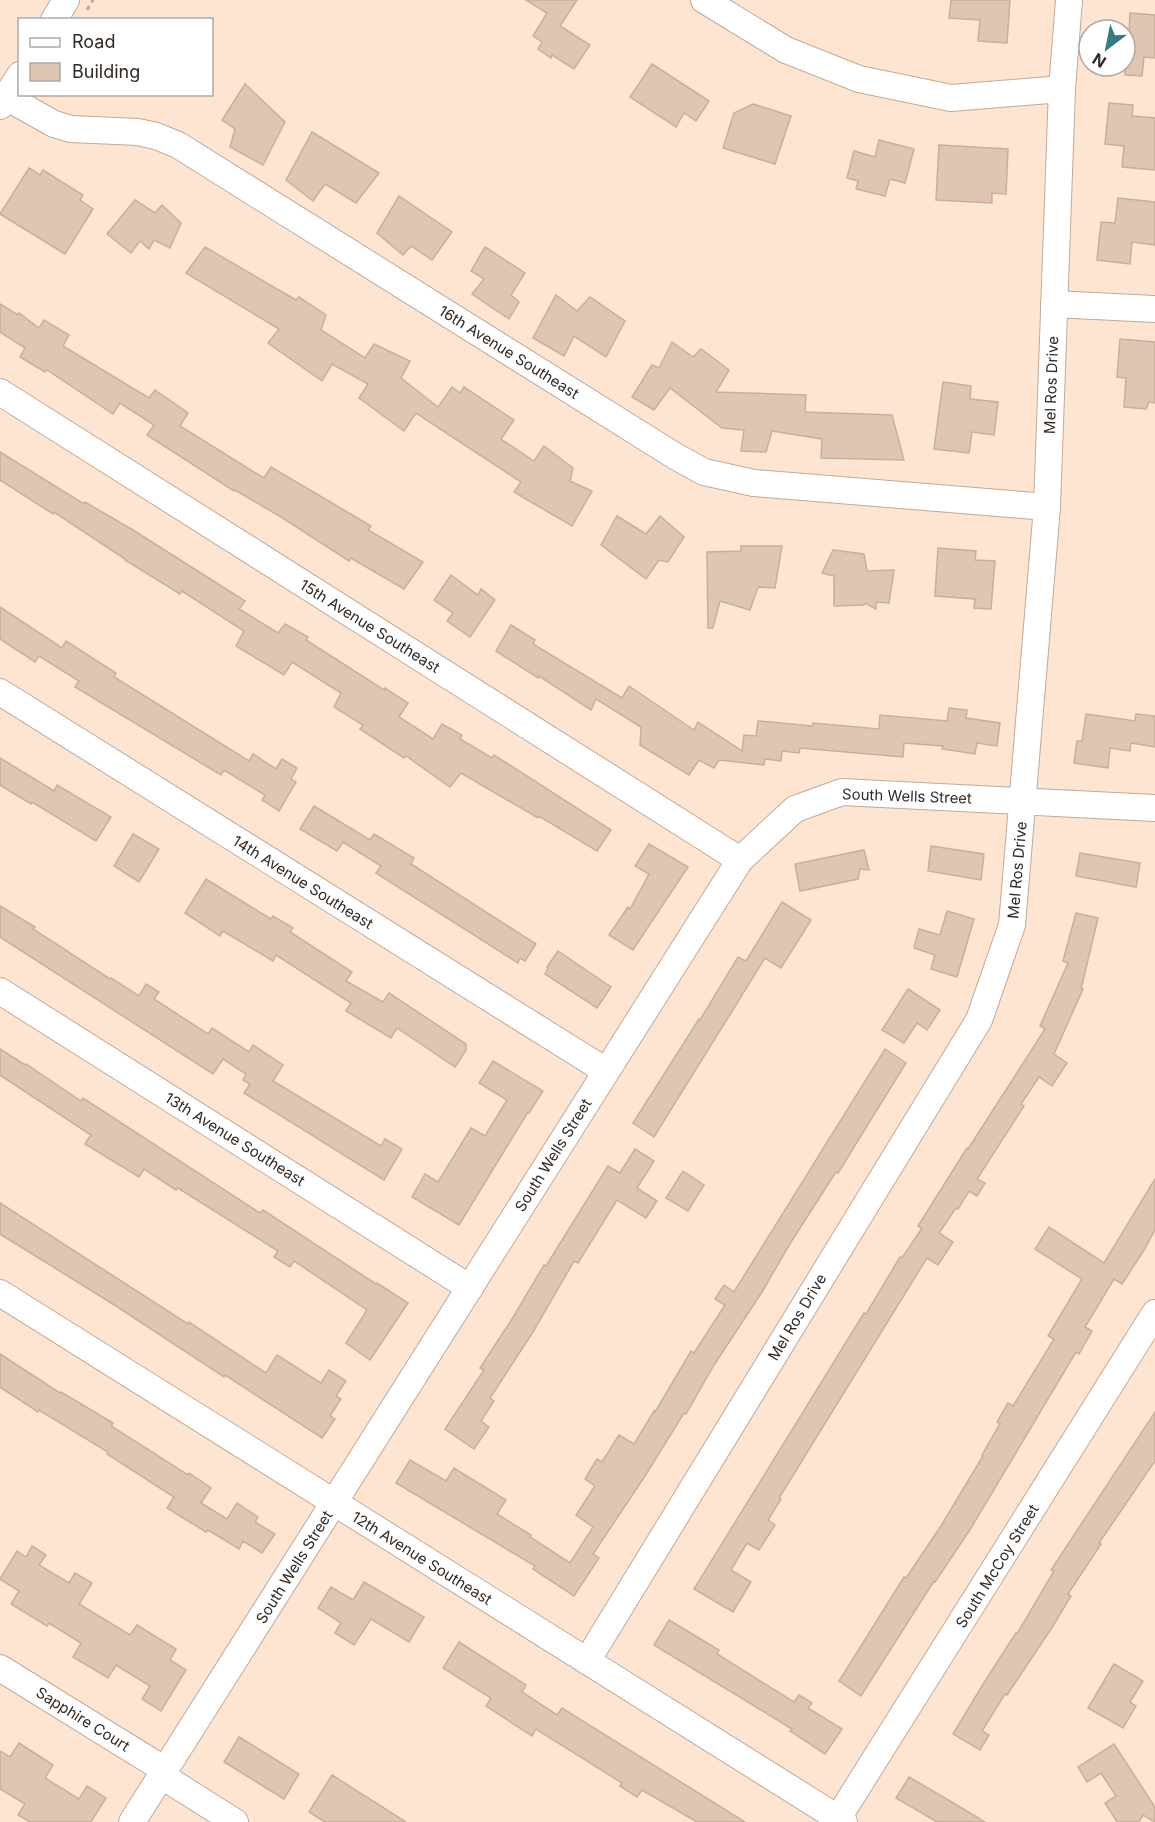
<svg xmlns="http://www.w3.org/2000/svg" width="1155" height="1822" font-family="Inter,sans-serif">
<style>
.building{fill:#dec6b3;stroke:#c7af9d;stroke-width:1.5}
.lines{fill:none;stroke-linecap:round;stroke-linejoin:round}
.minor-casing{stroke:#c1aa97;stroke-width:28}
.path{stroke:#bca999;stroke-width:3;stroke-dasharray:4.5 4.5;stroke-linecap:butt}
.minor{stroke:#fff;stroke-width:26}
.labels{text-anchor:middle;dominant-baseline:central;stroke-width:4.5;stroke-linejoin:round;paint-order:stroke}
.street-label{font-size:15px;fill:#322922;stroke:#fff}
</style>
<rect width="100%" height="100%" fill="#fde5d1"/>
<g class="building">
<path d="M526,0H577L560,26L590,45L574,69L552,55L551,58L538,49L542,42L533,36L547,13Z"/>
<path d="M951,0H1010L1007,43L978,41L980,20L949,18Z"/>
<path d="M1130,13L1155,15V58L1144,57L1142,76L1125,75V33H1129Z"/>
<path d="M652,64L709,101L696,121L684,113L676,127L630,97Z"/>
<path d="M245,84L285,122L263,165L230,147L235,129L222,120Z"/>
<path d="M1109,103L1133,105L1132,116L1155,118V170L1122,167L1124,146L1105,144Z"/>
<path d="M753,104L791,116L775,164L723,148L734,113Z"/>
<path d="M312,132L379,173L356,203L325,184L313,201L286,180Z"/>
<path d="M879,140L914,149L905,183L890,179L885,196L856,189L858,181L847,178L854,151L875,157Z"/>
<path d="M939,145L1008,149L1006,194L992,193V203L936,200Z"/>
<path d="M29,168L40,175L43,170L83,195L80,200L93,209L65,254L0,214Z"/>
<path d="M399,196L452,232L432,260L411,246L403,255L377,233Z"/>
<path d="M1118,198L1155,202V245L1132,242L1130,264L1097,260L1101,222L1115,223Z"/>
<path d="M135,200L155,213L162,205L181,223L170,248L154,240L149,249L140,241L131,253L107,234Z"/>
<path d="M205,247L296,300L299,297L326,315L321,330L365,358L374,344L410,361L401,378L438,407L452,387L460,393L464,387L514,420L501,439L534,461L544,446L573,468L570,481L592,491L572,526L514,492L521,482L416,413L404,431L359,398L368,384L332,364L322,381L268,343L279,329L186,273Z"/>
<path d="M485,247L525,273L511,295L519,302L509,319L472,294L484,279L471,271Z"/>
<path d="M556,295L577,311L590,297L625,321L606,357L574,336L564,356L533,338Z"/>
<path d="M0,304L18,315L19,313L39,328L44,320L69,335L63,346L149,398L155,390L188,413L180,426L264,478L271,467L371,526L368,530L423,562L404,589L351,558L349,561L281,517L235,490L234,491L147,435L154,425L120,403L113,414L47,370L45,372L20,357L25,348L0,332Z"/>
<path d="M1120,339L1155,342V403L1149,402L1146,409L1124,407L1126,378L1117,377Z"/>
<path d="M672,342L693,357L701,349L729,370L716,392L806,395L805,412L892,415L904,460L821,458L822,439L772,431L766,452L741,451L744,430L722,428L670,388L654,410L632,397L652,365L659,368Z"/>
<path d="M943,382L971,386L970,399L998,402L994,435L972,432L969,453L934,449Z"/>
<path d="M0,452L84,504L85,502L133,530L245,601L239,609L278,633L285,624L308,637L306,640L384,690L385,688L408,703L399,717L433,739L442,724L462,735L460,739L492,758L494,755L611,830L597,851L539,816L538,818L461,773L450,787L406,756L404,758L360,729L363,725L334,707L341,693L292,662L284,675L236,646L244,631L182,591L180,594L125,560V559L54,512L53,514L0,480Z"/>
<path d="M617,516L646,534L660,516L684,537L668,562L659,560L646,579L601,545Z"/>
<path d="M741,546H782L775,588L758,587L750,610L720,601L713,628H708L707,552L741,551Z"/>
<path d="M938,548L976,551L975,560L995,561L991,609L974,608L975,599L935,596Z"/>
<path d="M833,550L864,554L867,571L894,570L889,603L876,602V609L865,603L864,605L834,606V576L822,573Z"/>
<path d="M451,575L478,595L481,589L495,600L470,637L447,621L453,613L434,600Z"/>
<path d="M0,607L62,648L66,641L116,673L114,677L249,761L253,754L276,769L282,759L297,768L291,779L296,782L279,811L262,800L265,795L224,770L221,775L75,687L79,681L39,656L35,662L0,639Z"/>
<path d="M511,625L535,640L533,644L622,698L629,686L694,730L698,722L742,751L744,735L756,736L758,721L812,726L813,723L879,729L880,715L947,721L949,708L967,710L966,718L1000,723L997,746L977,743L975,754L942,749L943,746L904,743L903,757L800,748L799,753L782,751L781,761L765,759L764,765L719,760L714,768L699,760L689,775L640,745L641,727L596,699L591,710L539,676L538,678L496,651Z"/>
<path d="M1086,714L1135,721L1136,714L1155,716V747L1131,743L1130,751L1110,748L1108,768L1074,763L1077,741H1082Z"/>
<path d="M0,758L54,791L57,785L111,817L96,841L32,802L31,804L0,785Z"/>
<path d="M314,806L370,840L374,834L414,858L411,864L536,944L525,961L520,958L518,963L376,873L381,866L343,842L337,851L300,829Z"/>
<path d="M133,834L159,849L139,882L114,866Z"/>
<path d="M649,844L688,867L633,950L609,935L628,907L630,909L649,874L635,866Z"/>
<path d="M931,846L984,854L981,880L928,871Z"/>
<path d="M864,850L869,870L860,869L858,879L800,891L795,864Z"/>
<path d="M1080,853L1140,863L1136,887L1076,876Z"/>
<path d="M206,879L271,919L273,916L293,928L290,932L352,972L346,981L383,1002L389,993L466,1044V1050L455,1067L397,1028L391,1038L346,1011L351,1003L276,955L273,961L223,931L220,936L185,913Z"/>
<path d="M782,902L811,920L781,968L765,958L654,1137L633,1123L699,1019L700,1020L738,957L746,961Z"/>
<path d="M0,906L35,927L33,929L110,979L111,978L139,996L146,984L159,992L154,999L208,1034L212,1028L249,1052L253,1045L283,1065L273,1081L381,1146L385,1139L402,1149L384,1180L244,1093L250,1084L243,1080L246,1074L223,1059L213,1074L0,937Z"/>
<path d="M947,911L974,919L957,977L931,969L935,955L914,948L919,929L940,935Z"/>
<path d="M1076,913L1098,918L1081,989H1083L1054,1054L1067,1063L1052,1086L1039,1077L1021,1104L1024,1106L977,1179L985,1183L977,1196L969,1191L958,1209L956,1208L939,1233L953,1242L938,1265L927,1258L779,1498L781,1499L768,1520L775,1525L759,1550L747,1543L731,1570L751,1582L733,1612L694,1589L864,1313L866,1314L900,1257L902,1258L922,1228L918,1226L967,1148L968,1149L1045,1029L1040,1026L1068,963L1063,961Z"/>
<path d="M558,951L611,987L597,1008L545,974L548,968L547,967Z"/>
<path d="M908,989L940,1010L927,1030L917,1023L904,1043L882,1030Z"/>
<path d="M0,1049L25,1065L26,1064L81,1101L83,1098L260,1213L263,1210L376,1284L377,1283L408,1303L370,1360L346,1343L367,1310L294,1261L290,1267L274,1257L278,1251L178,1188L176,1190L144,1169L139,1177L85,1144L91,1135L0,1075Z"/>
<path d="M885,1049L906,1063L838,1173L836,1172L791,1242L762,1292L714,1365L686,1414L684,1413L645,1476L593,1554L599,1558L574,1596L533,1569L535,1566L396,1483L410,1460L446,1481L454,1468L506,1500L497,1514L531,1535L530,1537L570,1563L593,1527L576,1515L595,1486L585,1479L597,1459L602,1462L619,1435L634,1444L654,1411L655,1412L691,1351L694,1353L725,1305L715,1299L724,1285L734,1292Z"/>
<path d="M493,1061L543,1091L529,1113L528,1112L459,1225L412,1197L425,1174L438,1182L471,1128L485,1136L507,1100L479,1083Z"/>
<path d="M635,1149L654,1161L637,1188L657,1201L646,1218L617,1200L578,1263L574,1261L533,1332L490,1398L494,1401L481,1421L489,1427L474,1449L445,1429L484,1370L480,1368L512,1319L544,1265L546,1266L608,1166L620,1173Z"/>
<path d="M683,1171L704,1185L688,1211L666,1198Z"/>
<path d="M1155,1179V1230L1144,1250L1122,1284L1114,1279L1085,1327L1092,1331L1079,1354L1076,1352L971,1528L935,1582L934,1581L861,1696L839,1681L904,1577L906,1578L941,1526L983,1456L982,1455L1000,1424L997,1422L1008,1403L1013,1406L1054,1339L1048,1336L1082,1279L1035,1249L1049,1227L1104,1263Z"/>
<path d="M0,1203L188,1324L189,1322L266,1373L277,1355L321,1383L329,1370L346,1381L336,1396L341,1399L330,1416L335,1419L322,1438L225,1375L224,1377L116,1306L0,1234Z"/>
<path d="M0,1354L60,1393L61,1392L113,1423L111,1426L188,1475L189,1473L211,1488L201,1503L227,1519L237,1503L258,1517L255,1522L275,1534L262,1553L243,1541L239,1549L208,1530L206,1532L167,1508L174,1497L107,1454L108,1452L39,1410L38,1412L0,1387Z"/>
<path d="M1155,1412V1461L1099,1543L1101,1544L1068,1594L1071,1596L1051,1629L1007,1695L1005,1694L982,1731L989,1735L980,1750L953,1734L985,1681L1016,1633L1017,1634L1054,1571L1051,1570Z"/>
<path d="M32,1546L46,1555L39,1565L69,1583L75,1573L92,1583L79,1604L130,1635L137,1625L176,1649L170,1660L186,1670L161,1711L142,1699L150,1686L116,1665L108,1678L73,1657L81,1643L49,1623L47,1626L11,1604L19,1591L0,1579L17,1551L26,1557Z"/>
<path d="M364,1582L424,1617L409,1642L371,1619L354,1645L335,1633L341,1623L318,1608L331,1587L353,1600Z"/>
<path d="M669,1620L719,1650L717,1654L794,1702L799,1695L812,1703L808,1708L842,1729L825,1754L790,1731L792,1729L654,1645Z"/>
<path d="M459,1642L526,1685L522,1692L557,1715L562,1708L745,1822H697L642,1790L637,1797L620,1786L622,1783L536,1729L532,1736L486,1706L491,1698L443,1668Z"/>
<path d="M1114,1664L1143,1681L1130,1702L1136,1706L1123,1728L1088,1708Z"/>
<path d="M239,1737L299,1774L284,1799L224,1762Z"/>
<path d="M19,1743L53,1765L45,1778L79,1799L87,1786L106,1798L91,1822H30L18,1815L25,1804L0,1789V1751L10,1757Z"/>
<path d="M1114,1744L1155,1807V1822L1143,1815L1139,1822H1117L1105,1803L1116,1796L1101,1773L1087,1782L1078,1767Z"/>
<path d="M332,1775L406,1822H325L309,1812Z"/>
<path d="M909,1777L950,1801L985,1822H937L896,1798Z"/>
</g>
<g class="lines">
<defs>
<g id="minor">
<path d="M704,0L786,50L859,79L951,98L1062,89"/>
<path d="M54,20L66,0"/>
<path d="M6,97L54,124L71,129L138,132L156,136L178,145L675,456L704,472L754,483L1047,507"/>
<path d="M0,106L20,75"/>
<path d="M1054,304L1155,309"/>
<path d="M0,392L740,860"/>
<path d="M0,692L606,1071"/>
<path d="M0,991L470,1288"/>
<path d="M0,1293L844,1822"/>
<path d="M587,1661L979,1020L1012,925L1047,507L1062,89L1069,0"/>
<path d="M0,1668L165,1770"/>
<path d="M162,1776L235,1822"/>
<path d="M838,1818L1155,1313"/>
<path d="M132,1822L740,860L795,809L842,792L1155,808"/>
</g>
</defs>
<use href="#minor" class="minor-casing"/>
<path class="path" d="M87,10L93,0"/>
<use href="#minor" class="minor"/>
</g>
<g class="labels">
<g class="street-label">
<text transform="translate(509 352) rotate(32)">16th Avenue Southeast</text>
<text transform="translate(1051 385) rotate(-88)">Mel Ros Drive</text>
<text transform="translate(370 626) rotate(32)">15th Avenue Southeast</text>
<text transform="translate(907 796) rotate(2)">South Wells Street</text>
<text transform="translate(1017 870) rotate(-85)">Mel Ros Drive</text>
<text transform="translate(303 882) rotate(32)">14th Avenue Southeast</text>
<text transform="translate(235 1139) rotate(32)">13th Avenue Southeast</text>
<text transform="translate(553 1155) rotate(-58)">South Wells Street</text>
<text transform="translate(797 1317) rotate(-59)">Mel Ros Drive</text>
<text transform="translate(422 1558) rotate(32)">12th Avenue Southeast</text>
<text transform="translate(997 1566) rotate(-58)">South McCoy Street</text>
<text transform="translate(294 1567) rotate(-58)">South Wells Street</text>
<text transform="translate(83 1719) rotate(32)">Sapphire Court</text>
</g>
</g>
<rect x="18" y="18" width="195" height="78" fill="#ffffff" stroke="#ada9a7" stroke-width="1.5"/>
<rect x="30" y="38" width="30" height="9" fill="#ffffff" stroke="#ada9a7" stroke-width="1.5"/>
<text x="72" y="48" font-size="18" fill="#322922">Road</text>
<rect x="30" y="63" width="30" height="18" fill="#dec6b3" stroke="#ada9a7" stroke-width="1.5"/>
<text x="72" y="78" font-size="18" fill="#322922">Building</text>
<g transform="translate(1107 48) rotate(212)"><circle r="28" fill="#ffffff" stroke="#ada9a7" stroke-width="1.5"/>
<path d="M0-4.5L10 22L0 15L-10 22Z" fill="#357b87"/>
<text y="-9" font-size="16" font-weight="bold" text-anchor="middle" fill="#322922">N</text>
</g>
</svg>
